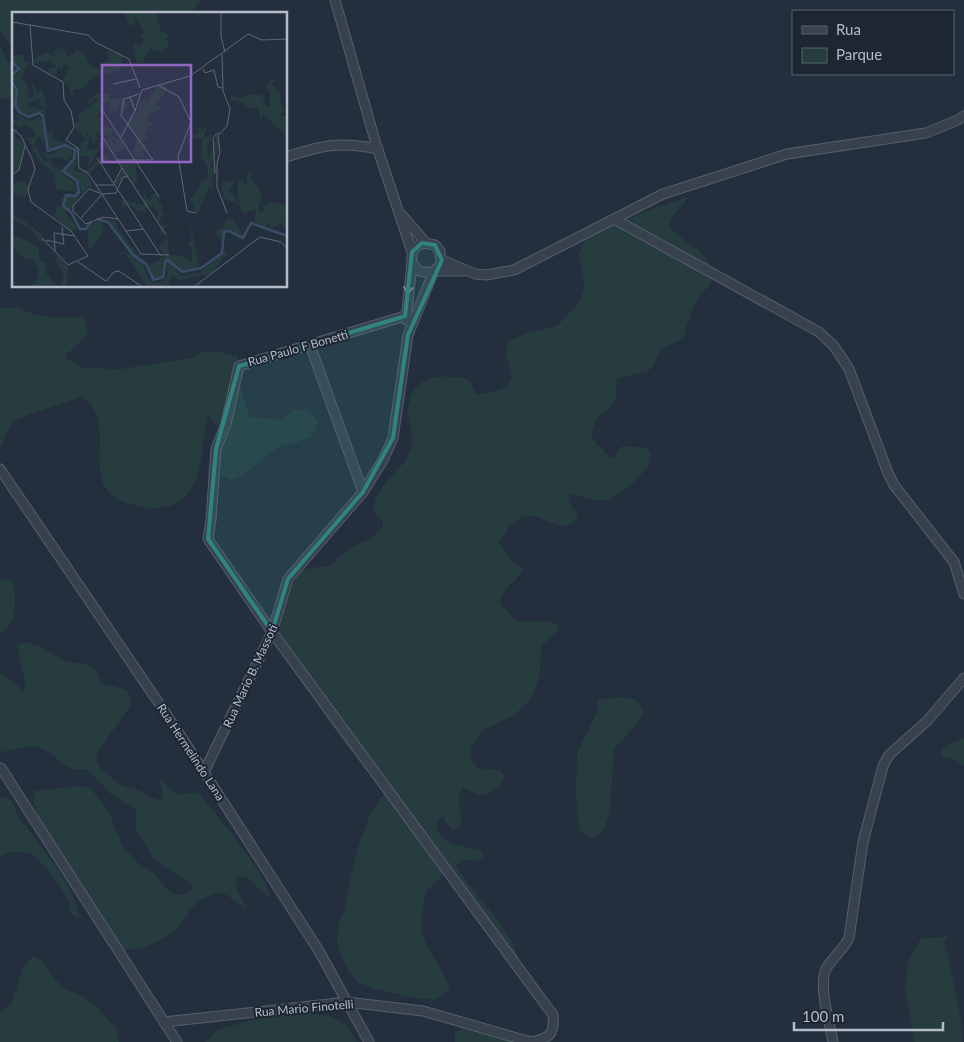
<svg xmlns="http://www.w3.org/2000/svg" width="964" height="1042" font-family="Lato,sans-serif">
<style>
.green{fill:#263c3f}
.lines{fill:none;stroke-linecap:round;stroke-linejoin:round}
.minor-casing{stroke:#565f6c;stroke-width:11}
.minor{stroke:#38414e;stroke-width:9}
.oneway{stroke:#7c8592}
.marked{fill:#308480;fill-opacity:0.2;stroke:#308480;stroke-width:4;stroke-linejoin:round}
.labels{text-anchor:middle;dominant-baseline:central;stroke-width:4;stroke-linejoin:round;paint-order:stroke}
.street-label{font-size:12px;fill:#b4bcc9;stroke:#1d2633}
.inset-river{fill:none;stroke:#394c67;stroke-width:2.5}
.inset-road{fill:none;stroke:#5e6776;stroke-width:1}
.view{fill:#9266c3;fill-opacity:0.15;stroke:#9266c3;stroke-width:2.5}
.inset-edge{fill:none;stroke:#b4bcc9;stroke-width:2.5}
</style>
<rect width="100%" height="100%" fill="#242f3e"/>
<g class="green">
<path d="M0,0H201L190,14H14V48L0,31Z"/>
<path d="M0,45L8,62L14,67V96L0,100Z"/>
<path d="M690,196L671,218L669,226C679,239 697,246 706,259C723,281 706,285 696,302C690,313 687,326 683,338L660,350L654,365L649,370L617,379L616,398L610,407L597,417L591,435L592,439L611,458L615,457L618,450L623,446L648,448L651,455L648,466L637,479L610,500H592L568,493L570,504L578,514C569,541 544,513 526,516C513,518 506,533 499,543L511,560L523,569C516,585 502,585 500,604L517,622L549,621L557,624L559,628L541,647L540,675L531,699L515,714L484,730L471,747L470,756L475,765L479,768L502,771L504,776C501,787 489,797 477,794C472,792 467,789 462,787C461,791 459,795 459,799C459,810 466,823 455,830L451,829L442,816C437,820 436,823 437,829C442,845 465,846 479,850L483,853L482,858L475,861L462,859L456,866C472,892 515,933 519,961L447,872L426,891L422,914L421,930L427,946L444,975L450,989L436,999H419L372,988L358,982L348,970L341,956L337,941L339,923L345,909L350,878L358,847L370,814L385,793L345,744L284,658L278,642L284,607L290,587L301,572L309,568L329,566L351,547L371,538L382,528L383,521L374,513C371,490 398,474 408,456C416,441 409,425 408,410C407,407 409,403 410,399C416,375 447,374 468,379L476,394C486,393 509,391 511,378C512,370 507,361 506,354C506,350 508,346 508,342L530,332L557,326L579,303L584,287L579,255L582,246L588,238L600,231L651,209Z"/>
<path d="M4,308H19L35,315L53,317H84L88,333L78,345L66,354V358L82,368L121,369L172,361L190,358L203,352H219L237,356L241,372L240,388L250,417L281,420L293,410H309L318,422L312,436L298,442L283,445L269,453L245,474L231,480L217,474L218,427L208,415C198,453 207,509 153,508C145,508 137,505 130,504C71,488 124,422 81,396C64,405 21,414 11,425C6,430 3,443 0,450V309Z"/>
<path d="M8,579L13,581C16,601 19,620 0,633V581Z"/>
<path d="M25,642L42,647L64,661L90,665L97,671L102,683L126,690L130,696V706L98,752L96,759L100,768L122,786L141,791L155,799L161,800L163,798L160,779C173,791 176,798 194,792L200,794C221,822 259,863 270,895L267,896L247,878L240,876L236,881L235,886L246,908C236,904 229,892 217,893C213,893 210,896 207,897C188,906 191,914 178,927C167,939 132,957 117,946C96,933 96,902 82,884C78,879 73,875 69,870C58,854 40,824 35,806C33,802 34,796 34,791L80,786L91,789L108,810L122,845L137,862L153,873L167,889L173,894L183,895L193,889V885L154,860L136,830V810L111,794L87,769C63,775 56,749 35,747C24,746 11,751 0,752V672L24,691L25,684L18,648L19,644Z"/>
<path d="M619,697L635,699L644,711L636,725L614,748L610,811L605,828L593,838L580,832L576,800L577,753L597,712V700Z"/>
<path d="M964,738V766L954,759L942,756L941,750L950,744Z"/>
<path d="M6,797L12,800L19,820L26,826C46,854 73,884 80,918C78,917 72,915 70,913C67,909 70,905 69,902C65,891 40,857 29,853C20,850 6,851 0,858V799Z"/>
<path d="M946,936L947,939L944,941C950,965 964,1021 962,1042H914L905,986L909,960L921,938H938Z"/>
<path d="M33,956L43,961L54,979L65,989L82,996L95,1005L116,1028L119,1042H0V1014L12,1003L22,969Z"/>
<path d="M308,1010C315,1016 324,1014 332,1017C344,1021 351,1031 357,1042H205L217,1030L248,1021Z"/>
<path d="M469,1027L521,1042H455V1032Z"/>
</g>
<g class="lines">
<defs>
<g id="minor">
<path d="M335,0L376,144L412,252"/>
<path d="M286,157C323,145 340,141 378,149"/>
<path d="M402,215L426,243"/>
<path d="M614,219L819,332L834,346L849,369L888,473L894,485L954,562L964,594"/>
<path d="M422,243L435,245L440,251L441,264L433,273L419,271L412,263C411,254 413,248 422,243Z"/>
<path d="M442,260L475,274L486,275L514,270L663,194L787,154L926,133L958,120L964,116"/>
<path d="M435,271H462"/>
<path d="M405,316L239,366L226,424L216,449L211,520L208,539L272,632L553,1015C555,1035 549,1038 531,1042"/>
<path d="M406,320L412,263"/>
<path d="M0,469L175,727L319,951L369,1042"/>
<path d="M363,492L383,460L393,438L408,335L433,273"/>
<path d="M1,768L177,1042"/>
<path d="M204,772L272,632L288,579L363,492L310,345"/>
<path d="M164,1022L347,1002L423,1011L531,1042"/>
<path d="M833,1042C830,1024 818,985 826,969C832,958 843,950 849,938L863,842L883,766L889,755L927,721L964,678"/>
</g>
</defs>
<use href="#minor" class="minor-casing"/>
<use href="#minor" class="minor"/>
</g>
<defs><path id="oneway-chevron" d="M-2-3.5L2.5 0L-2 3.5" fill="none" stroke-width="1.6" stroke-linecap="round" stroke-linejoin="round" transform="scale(1.25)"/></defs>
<use class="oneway" href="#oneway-chevron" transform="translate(408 290) rotate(97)"/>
<path class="marked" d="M422,243L435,245L442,260L408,335L393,438L363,492L288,579L272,632L208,539L216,449L239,366L405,316L412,252Z"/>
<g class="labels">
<g class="street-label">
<text transform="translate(298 348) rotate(-16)">Rua Paulo F Bonetti</text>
<text transform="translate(250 676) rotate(-65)">Rua Mario B. Massoti</text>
<text transform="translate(191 752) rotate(57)">Rua Hermelindo Lana</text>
<text transform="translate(304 1008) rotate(-5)">Rua Mario Finotelli</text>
</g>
</g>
<g transform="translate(12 12)">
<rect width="275" height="275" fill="#242f3e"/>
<path d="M113,1L145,2L148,18L157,23L154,29L157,31L156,35L150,40L138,37L130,51H124L121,31L129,34L132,26L127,25L132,20L123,4V12L117,14ZM50,35L56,46L65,37L74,44L78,54L91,59L88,53L98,48L94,39L109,43L111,46L107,59L82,64L71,77H62L59,85L57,73L51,70L57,54L52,53L49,58L46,55L45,61L38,62L35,58L44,55L38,49L21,51L22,47L35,40L42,44V39ZM0,43H11L13,51H19L14,55L10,67L15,71L16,86L22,84L19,68L25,80L30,78L35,95L25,92L30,87L17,91L16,95H26L25,97H33L34,103L6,101L3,91L6,83L0,84V72L7,78L0,65L7,61V57L0,49ZM260,66L263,69L259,72L269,82L268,91L273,99L267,103L275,105L272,109L275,110V125L251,102L250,111L246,97L234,95L230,89L216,88L220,84L227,86L238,82L250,83L254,95L258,94V81L254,76ZM154,71L155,79L144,93L150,96L136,103V109L141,111L133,122L136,126L130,129L138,142L131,134V145H124L121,140L125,126L115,113L116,107L125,102L128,89H136L144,75ZM84,82H97V87L112,86L113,92H119L111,98L109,92L103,100L99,98L97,90L91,92L89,100L84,104L91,107L87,115L92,117V113L101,117L99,124L108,127L115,136L112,134V137L102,141L93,126H98L107,136L102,128L93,122H86L84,118L85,128L80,131L78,122L75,138L85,136L90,127L97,138L90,132L77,154V144H67L62,159L73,160L93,142L100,151L92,152V155L88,150L76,163L80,173L71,181L65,169L57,163L53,164L63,172L65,179L46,178L42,172L43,161L28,151L20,136L24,134L32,149H39L41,156L48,154L52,163V155L64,148L62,134L69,138V131L73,129L76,121L74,119L73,126L60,113L68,108L65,103L80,94L85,88L89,90L84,86L77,93L76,88ZM2,101L18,109L28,104L34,122L40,119L43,127L59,133L49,132L39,139L34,135L35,124L31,132L27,123L22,133L18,132L17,126L23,125L24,121L14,112L8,116L0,111V108H7ZM193,113L195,116L191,126L201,122L195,135L196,143L201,140L204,123L209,134L198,153L203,158L199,166L202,176L196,177L185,203L178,187L189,172L188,169L195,167L196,156L189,145L190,126L185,128L177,123L186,121L187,115L191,118ZM0,117H6L2,125L13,131L8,158L0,162ZM54,133L62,142L54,148L49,145L36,147L29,139L38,143ZM118,147L123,151L126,170L123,168V174L116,164L112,165L104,175L103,170L111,158L109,150ZM241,157L238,163L250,182L246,199L253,200L251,195L257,190L275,193L273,216L268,212L259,216L255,209L254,216H251L243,209L244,197L231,201L226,191L211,187L210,167L215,170L221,168V174L216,178L228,191L225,180L227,166L235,173L237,189L234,164ZM1 177a8 8 0 1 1 16 0a8 8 0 1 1-16 0ZM70,180L58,198L52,199L65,215L61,220L42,204L46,194L52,197L49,188L53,184ZM131,180L138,189L139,182H150L146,191L151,193L149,198L153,203L147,205L154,215L149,224L148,217L152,212L144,208L147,201L141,195L132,196L134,200L125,199L118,192L109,196L111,188L132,193ZM174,193L188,257L168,260L166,255L163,257L169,263L187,261L213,239L216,240L199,262L166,268L161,263L156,270L159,274H135L112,239L131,252L136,267L142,271L151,269L156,264L154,252L158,249H151L149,266H139L135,253L122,243L95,209H104L106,217L126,243L137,253L154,244L145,234L148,235L149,230L152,231L155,222L157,243L171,244L180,252V238L176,232L180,229ZM0,201L29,221L33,230H29L20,218L0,207ZM216,205L222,209L231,223L226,226L215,217L209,227L202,220L209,215L210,218ZM85,209L90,211L91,221L77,239L76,216ZM6,224L26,235L28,249L33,251L34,261L44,274H17L24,271L27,259L21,248L13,247L0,235V225ZM45,242L56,255L55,274H48L52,263L43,249Z" fill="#263c3f"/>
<path class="inset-river" d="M0,50L7,57L0,63M0,70L5,78L3,93L8,101L17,105L27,101L31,104L36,139L53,133L63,138L62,147L51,159L65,169L67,180L63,184L54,183L51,194L59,200L68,217H74L79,210M85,207L96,210L121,243L134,252L142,268L151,265L153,250L156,248L170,260L189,256L210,241L212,220L217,219L231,226L239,211L275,224"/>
<path class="inset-road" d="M209,1V25L213,40M0,10L76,23L83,30L117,47L128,76M18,13L21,53L51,70L52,88L59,99L62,115L54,128L66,136L67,156L76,161L129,242L157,243M210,42L211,79L218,97L215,114L206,124L208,140L205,151V175L215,201M191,57L193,61L202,58L206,75L211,76M101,72L124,67M146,73L167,85L179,110L166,144L175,199L184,201M130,78L178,64L236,22L250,28L275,27M89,96L147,185M123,99L130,78M0,116L9,124L20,147L23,157L16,177L19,190L59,219L76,244L56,253L30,226M90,124L110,156L102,171M109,125L123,99L118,85M85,146L149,244M105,148H141L109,103L112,87L127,82M110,156L154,223M2,162L7,158L13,134M203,162L201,126L207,120M84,173H102M88,181L77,177L61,194V199L74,212L91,205L106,207M90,182L104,181L111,165H115M69,206L90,182M114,219L131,217M34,228L52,232L50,215M43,239L42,221L63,224M66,250L94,269L102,260L107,259L129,274M183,274L248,225L269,230L275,237"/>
<path class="view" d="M90,53H179V150H90Z"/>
<rect width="275" height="275" class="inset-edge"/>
</g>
<rect x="792" y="10" width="162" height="65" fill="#1d2633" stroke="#59626f"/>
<rect x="802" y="26" width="25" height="8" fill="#38414e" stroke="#59626f"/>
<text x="836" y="35" font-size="15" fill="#b4bcc9">Rua</text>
<rect x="802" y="48" width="25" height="15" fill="#263c3f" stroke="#59626f"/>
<text x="836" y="60" font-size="15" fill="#b4bcc9">Parque</text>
<path d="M794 1022v8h149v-8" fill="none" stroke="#b4bcc9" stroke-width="2.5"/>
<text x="802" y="1022" font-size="15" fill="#b4bcc9" stroke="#1d2633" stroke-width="4" paint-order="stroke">100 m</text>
</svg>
